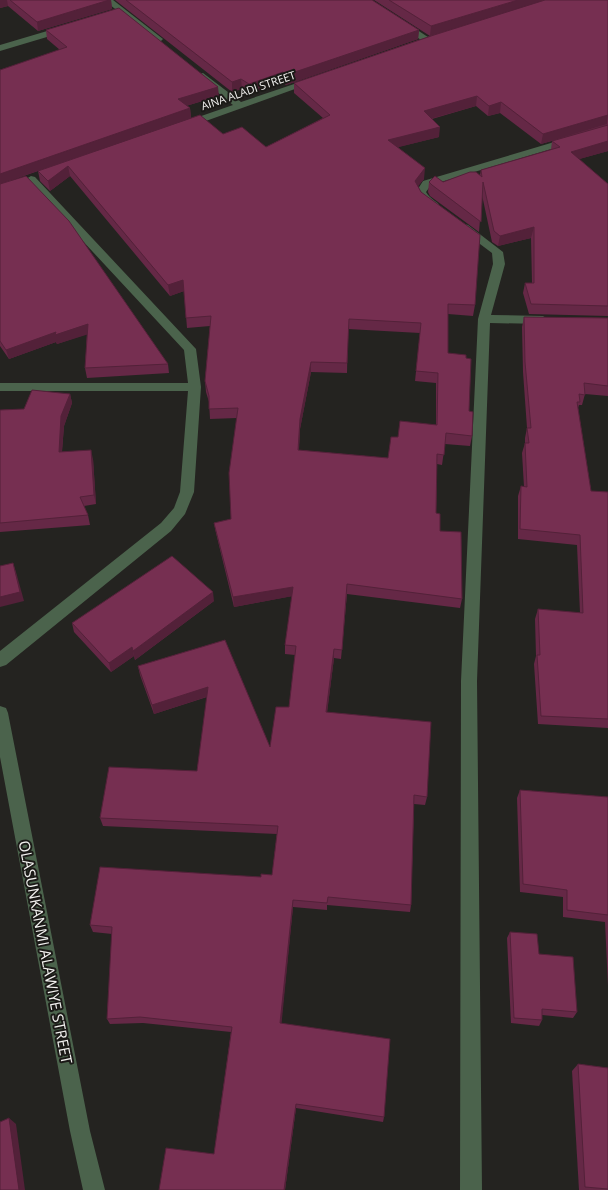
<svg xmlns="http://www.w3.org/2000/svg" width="608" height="1190" font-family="'Open Sans',sans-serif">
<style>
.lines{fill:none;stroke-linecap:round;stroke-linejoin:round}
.minor{fill:#4b634c;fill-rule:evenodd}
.wall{fill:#652846;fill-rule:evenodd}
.shaded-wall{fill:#532139}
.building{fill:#762f51;stroke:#532139;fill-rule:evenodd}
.labels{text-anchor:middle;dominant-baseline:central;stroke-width:4;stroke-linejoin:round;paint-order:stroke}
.far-street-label{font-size:11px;fill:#f3f2f0;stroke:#1b1a17}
.near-street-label{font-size:15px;fill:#f3f2f0;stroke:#1b1a17}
</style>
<rect width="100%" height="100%" fill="#242320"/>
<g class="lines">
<g class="minor">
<path d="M104,0H113L163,39L161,41H155Z"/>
<path d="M402,21L405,22L434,41L432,43H426L399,26L398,24Z"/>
<path d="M64,26L67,27V31L0,51V45Z"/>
<path d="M203,73L241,102L309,79H315L317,81L189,127H181V123L233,105L200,78V74Z"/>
<path d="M608,126V132L431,185L426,192C430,199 437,201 441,207L440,209C429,211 421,201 416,192L423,181Z"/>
<path d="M31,176L35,177L196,349L201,387L194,492L185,514L171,531L6,665L0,667V651L161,523L174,508L180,492L188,391H0V383H188L184,350L27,181L26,179Z"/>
<path d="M464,224L468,225L503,252L505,264L491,315L543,316L549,320L543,324L490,323L477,681L482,1190H460L461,681L478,319L493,264L492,253L460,229L458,227L460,225Z"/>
<path d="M0,706L6,708L8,713L90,1131L105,1190H83L70,1131L0,757Z"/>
</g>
</g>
<g class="wall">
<path d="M0,0H111L112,9L38,31L8,6L0,8Z"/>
<path d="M115,0H372L419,30L418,39L286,85L283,82L249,94L242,89L232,92Z"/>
<path d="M374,0H608V151L579,159L608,184V316L529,314L523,293L525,283H532L531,238L498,246L492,242L482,195L479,232L430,196L428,192L429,182H443L480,175L481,170L551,150L552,141L608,125L541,144L500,113L488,116L476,106L432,119L439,137L398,147L424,179L418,186L475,305L473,316L448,314V353L469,411L472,436L470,446L445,444L442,465L437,464L436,513L440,531L462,599L460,608L347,594L341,659L334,658L327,712L427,797L425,805L414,804L411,905L410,912L327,905V910L293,907L281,1023L384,1117L383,1122L296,1108L285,1190H159L214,1154L231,1032L143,1023L110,1024L107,1019L112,934L93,932L90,925L261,877L272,875L277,834L103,826L100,818L197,771L207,697L154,714L140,675L138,666L225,640L270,747L289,707L295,655L285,654V645L292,596L234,607L216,533L214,523L231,519L237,418L210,419L209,402L206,392L205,381L210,326L187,328L184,291L170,296L70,176L50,191L40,181L38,171L12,180L168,364L169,373L87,378L85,368L87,334L57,344L56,342L9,359L0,346V70L60,50L47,39L46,30L219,96L186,106L190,108L191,118L93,152L223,134L266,147L323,118L294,93V83L430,36ZM348,329L420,333L415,381L436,383V425L398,437L388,458L299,450L300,429L311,372L347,373Z"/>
<path d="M524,317L608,318V396L585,394L582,405H579L578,408L591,491L608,492V728L538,724L534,664L536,656L535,619L538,609L580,613L577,545L518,539V496L521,486L524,487L522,453L525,443V438L527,428L523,372L522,327Z"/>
<path d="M70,394L72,403L64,426L62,452L93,459L96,504L84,506L88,515L90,525L0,532V410L24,409Z"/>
<path d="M214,601L135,660L134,656L111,672L74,632L72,623Z"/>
<path d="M520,790L608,797V986L605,922L563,917V897L520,892L517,798Z"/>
<path d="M510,932L539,954L577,1012L573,1018L542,1015V1020L539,1026L511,1023L507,938Z"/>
<path d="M578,1064L608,1068V1190H579L572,1071Z"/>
</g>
<g class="shaded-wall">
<path d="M0,0H7L8,6L0,8Z"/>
<path d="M109,0H111L112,9L38,31L37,22Z"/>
<path d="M518,0H548L430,36L431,26Z"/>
<path d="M419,30L418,39L286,85V75Z"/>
<path d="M283,72V82L249,94V84Z"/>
<path d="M241,79L242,89L232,92V82Z"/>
<path d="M218,87L219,96L179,108L178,99Z"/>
<path d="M477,96L476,106L423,121L424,111Z"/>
<path d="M501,102L500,113L488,116L489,106Z"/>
<path d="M190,108L191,118L0,184V174Z"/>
<path d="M608,115L607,124L541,144L543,134Z"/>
<path d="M440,127L439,137L387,150L388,140Z"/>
<path d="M608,141V151L569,162L571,152Z"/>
<path d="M68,166L70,176L50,191L48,181Z"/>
<path d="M425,168L424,179L414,191L415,181Z"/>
<path d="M534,227L531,238L498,246L500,236Z"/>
<path d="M183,280L184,291L170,296L168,285Z"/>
<path d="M88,324L89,334L57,344L56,342L9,359L6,350L56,332Z"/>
<path d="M311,362V372L300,429L298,460V450L300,419Z"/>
<path d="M70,394L72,403L64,426L61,461L59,452L61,416Z"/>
<path d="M91,450L93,459L96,504L94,495Z"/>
<path d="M13,563L16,572L24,601L0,607V597Z"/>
<path d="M293,587V596L234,607L233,597Z"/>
<path d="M213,592L214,601L135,660L133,651Z"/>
<path d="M132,647L134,656L111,672L109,663Z"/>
<path d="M334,649V658L326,721V712Z"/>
<path d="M208,687L209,696L154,714L152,705Z"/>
<path d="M293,900V907L281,1029L280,1023Z"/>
<path d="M296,1104V1108L285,1190H284Z"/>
<path d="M9,1118L16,1124L25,1190H19Z"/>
</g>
<g class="building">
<path d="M10,0H109L37,22Z"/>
<path d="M126,0H372L419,30L286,75L283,72L249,84L241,79L232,82Z"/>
<path d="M389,0H518L431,26Z"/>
<path d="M545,0H608V115L543,134L501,102L489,106L477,96L424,111L440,127L388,140L425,168L415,181L421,192L480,235L475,305L448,304V353L466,355V358L471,359L469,411L473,412L472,436L446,433L444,455L437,454L436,513L440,514V531L461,532L462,599L347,584L342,650L334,649L326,712L431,722L427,797L414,795L411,905L328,897L327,903L293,900L280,1023L390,1039L384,1117L296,1104L284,1190H159L166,1148L214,1154L232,1027L140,1017L107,1019L112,927L90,925L100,867L261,877V874L272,875L278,826L100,818L109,767L197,771L208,687L152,705L138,666L225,640L270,747L276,707H289L296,646L285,645L293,587L233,597L214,523L231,519L229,473L238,408L209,409V396L205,381L211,316L186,318L183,280L168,285L68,166L48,181L38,171L200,115L223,134L242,127L266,147L330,115L294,83L434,35ZM349,319L421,323L416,371L438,373L437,425L400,421L398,437H391L388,458L298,450L300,419L311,362L347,363Z"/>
<path d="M119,8L218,87L178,99L190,108L0,174V70L67,47L46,30Z"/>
<path d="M608,125V141L571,152L608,184V306L531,304L525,283H534V227L500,236L494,231L483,182L481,222L432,185L429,182L435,176L443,182L470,172H476L482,177L481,170L560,147L552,141Z"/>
<path d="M26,176L69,221L168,364L85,368L88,324L55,335L56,332L6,350L0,341V184Z"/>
<path d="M524,317L608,318V386L584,383L585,395L579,394L580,402H577L591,491L608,492V719L541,716L537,655H540L538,609L583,613L580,535L520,529L521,486L527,487L525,443H529L527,428H531L525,362Z"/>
<path d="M32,390L70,394L61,416L59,452L91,450L94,495L80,497L88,515L0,523V410L24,409Z"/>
<path d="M172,556L213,592L133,651L132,647L109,663L72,623Z"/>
<path d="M13,563L20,592L0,597V566Z"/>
<path d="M520,790L608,797V915L567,910V890L523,884Z"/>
<path d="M510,932L537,934L539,954L573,957L577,1012L542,1009V1020L514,1018Z"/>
<path d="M578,1064L608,1068V1189L585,1187Z"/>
<path d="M9,1118L19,1190H0V1122Z"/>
</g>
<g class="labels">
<g class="far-street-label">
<text transform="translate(248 90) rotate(-19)">AINA ALADI STREET</text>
</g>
<g class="near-street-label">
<text transform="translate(46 952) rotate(79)">OLASUNKANMI ALAWIYE STREET</text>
</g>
</g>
</svg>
